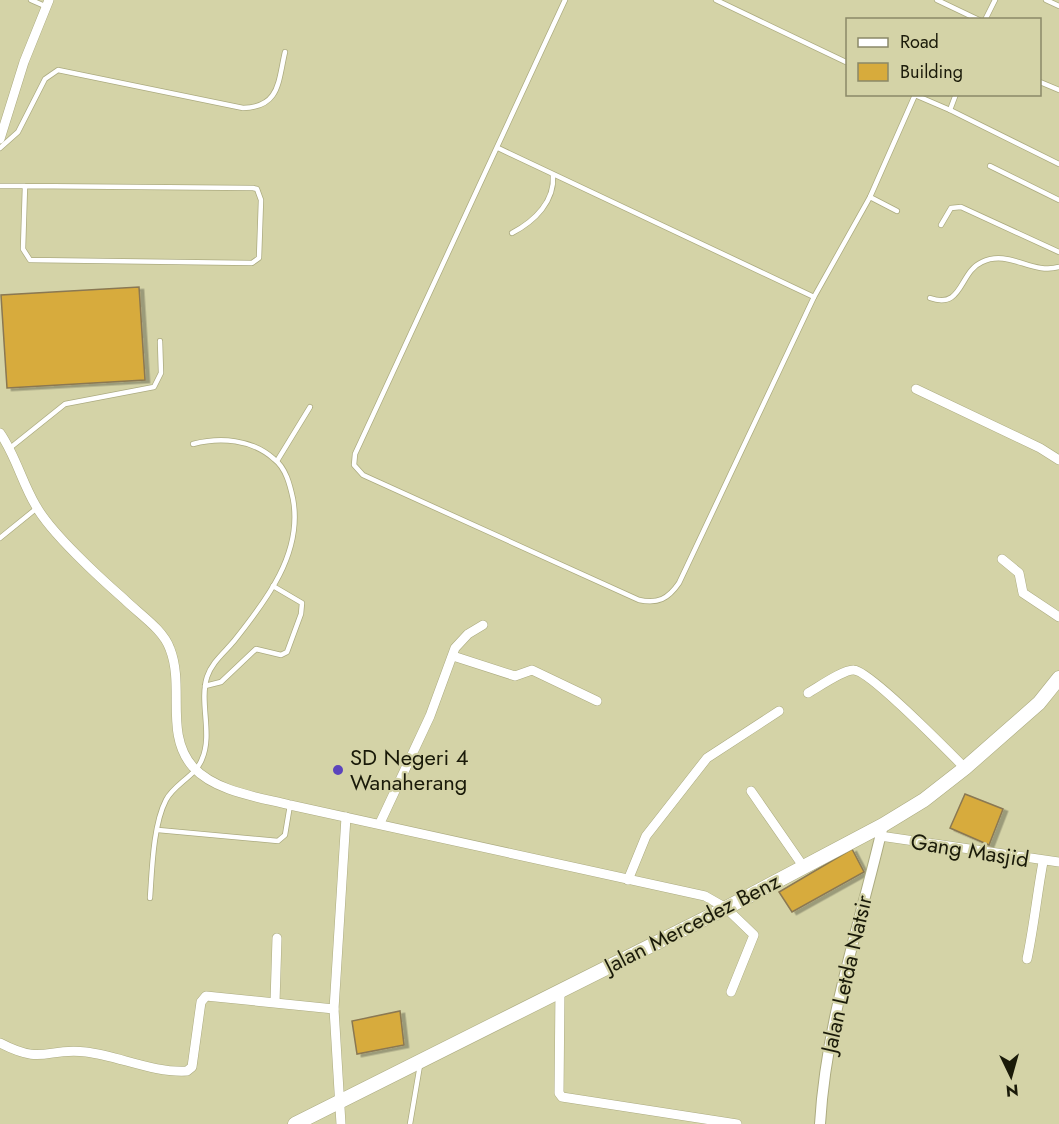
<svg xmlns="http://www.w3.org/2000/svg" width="1059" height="1124" font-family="Jost,sans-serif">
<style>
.building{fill:#d7ab3c;stroke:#8a7852;stroke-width:1.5;filter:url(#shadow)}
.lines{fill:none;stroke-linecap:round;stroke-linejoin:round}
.service-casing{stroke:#acab80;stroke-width:6}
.minor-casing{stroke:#acab80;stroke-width:10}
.tertiary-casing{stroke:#acab80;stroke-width:12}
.primary-casing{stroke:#acab80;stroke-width:15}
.service{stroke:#fff;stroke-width:4.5}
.minor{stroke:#fff;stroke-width:9}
.tertiary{stroke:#fff;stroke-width:10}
.primary{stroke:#fff;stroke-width:14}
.poi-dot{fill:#5b44bc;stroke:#d4d3a7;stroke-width:2}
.labels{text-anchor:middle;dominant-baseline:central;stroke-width:4.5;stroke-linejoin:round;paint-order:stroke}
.poi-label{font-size:22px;fill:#1a1a09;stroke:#d4d3a7;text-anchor:start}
.street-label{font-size:22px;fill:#1a1a09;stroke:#d4d3a7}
</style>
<defs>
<filter id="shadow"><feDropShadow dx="4.5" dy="2.5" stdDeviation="0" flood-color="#0004"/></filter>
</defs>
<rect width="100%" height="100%" fill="#d4d3a7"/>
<g class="building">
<path d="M139,287L145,380L7,388L1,295Z"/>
<path d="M965,794L1003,809L989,845L950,828Z"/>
<path d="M852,849L864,872L792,912L779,892Z"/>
<path d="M400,1011L404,1045L357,1054L352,1021Z"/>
</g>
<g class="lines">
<defs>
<g id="service">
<path d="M31,0L47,7"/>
<path d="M565,0L355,454L354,465L363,475L639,600C658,604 668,599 679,583L814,297L870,197L915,95L950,110"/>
<path d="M716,0L848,63"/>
<path d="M937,0L979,20"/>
<path d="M1046,0L1059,6"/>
<path d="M985,20L995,0"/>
<path d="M1040,82L1059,90"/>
<path d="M956,94L950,110L1059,164"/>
<path d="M0,148L18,132L45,79L58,70L243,108C280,107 278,82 285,52"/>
<path d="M498,148L814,297"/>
<path d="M990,166L1059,200"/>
<path d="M0,186H25L253,188L257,189L261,200L259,258L252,263L30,260L23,249L25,186"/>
<path d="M870,197L897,211"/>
<path d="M941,225L951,208L961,207L1059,252"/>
<path d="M512,233C535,221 555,201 553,175"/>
<path d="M930,298C963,310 959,272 982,262C1009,249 1032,275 1059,267"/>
<path d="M10,448L65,404L154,387L161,373L160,341"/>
<path d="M277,461L310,407"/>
<path d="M0,538L37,508"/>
<path d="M205,686L221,682L256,649L281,655L287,652L301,614L302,603L273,586"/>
<path d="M158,830L278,841L285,835L290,805"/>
<path d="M150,898C152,870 153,825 166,800C174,784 196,776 202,759C213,734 199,703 207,677C212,662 224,653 234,641C266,601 303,553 293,499C290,485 286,468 274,459C252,439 220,437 193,444"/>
<path d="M410,1124L420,1065"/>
</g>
<g id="minor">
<path d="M0,139L24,62L49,0"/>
<path d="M916,389L1040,448L1059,460"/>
<path d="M0,433C16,456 22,483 36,506C51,533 100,578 124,599C139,614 163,629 170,649C185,687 164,734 193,767C216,792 259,797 290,805L705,896L726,908L754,935L731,992"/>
<path d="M1002,559L1019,573L1023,593L1059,617"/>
<path d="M453,656L515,676L532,670L597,701"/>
<path d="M808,693C817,688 844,669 854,670C870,671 949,752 965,768"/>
<path d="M751,791L803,866"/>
<path d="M380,823L430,716L455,648L468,634L483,625"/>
<path d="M880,836L1059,862"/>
<path d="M628,880L646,836L707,758L779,711"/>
<path d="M1027,959C1034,926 1037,894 1043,862"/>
<path d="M560,990L559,1093L562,1097L737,1124"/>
<path d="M275,1002L277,938"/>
<path d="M0,1043C44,1066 46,1047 86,1052C119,1056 153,1073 187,1071L192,1067L201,1002L206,996L334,1009"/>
<path d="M341,1124L334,1009L346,817"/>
</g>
<path id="tertiary" d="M820,1124C826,1021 860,925 883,825"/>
<path id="primary" d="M295,1124L726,908L883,825L924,800L965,768L1039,703L1059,678"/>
</defs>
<use href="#service" class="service-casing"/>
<use href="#minor" class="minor-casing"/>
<use href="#tertiary" class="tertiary-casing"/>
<use href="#primary" class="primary-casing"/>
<use href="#service" class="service"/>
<use href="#minor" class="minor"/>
<use href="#tertiary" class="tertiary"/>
<use href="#primary" class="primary"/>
</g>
<circle class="poi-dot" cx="338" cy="770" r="6"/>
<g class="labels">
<g class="poi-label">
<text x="350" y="757">SD Negeri 4<tspan x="350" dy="25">Wanaherang</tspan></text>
</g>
<g class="street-label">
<text transform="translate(970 850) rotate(9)">Gang Masjid</text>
<text transform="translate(692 923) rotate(-27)">Jalan Mercedez Benz</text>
<text transform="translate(846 974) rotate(-77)">Jalan Letda Natsir</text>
</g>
</g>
<rect x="846" y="18" width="195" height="78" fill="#d4d3a7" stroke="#8a8968" stroke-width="1.5"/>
<rect x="858" y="38" width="30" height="9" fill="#ffffff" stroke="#8a8968" stroke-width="1.5"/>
<text x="900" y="48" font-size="18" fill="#1a1a09">Road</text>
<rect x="858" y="63" width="30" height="18" fill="#d7ab3c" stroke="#8a8968" stroke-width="1.5"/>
<text x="900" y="78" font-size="18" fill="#1a1a09">Building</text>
<g transform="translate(1011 1076) rotate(175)" stroke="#d4d3a7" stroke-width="4.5" paint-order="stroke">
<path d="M0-4.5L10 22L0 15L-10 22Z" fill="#1a1a09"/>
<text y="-9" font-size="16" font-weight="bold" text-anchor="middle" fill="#1a1a09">N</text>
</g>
</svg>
